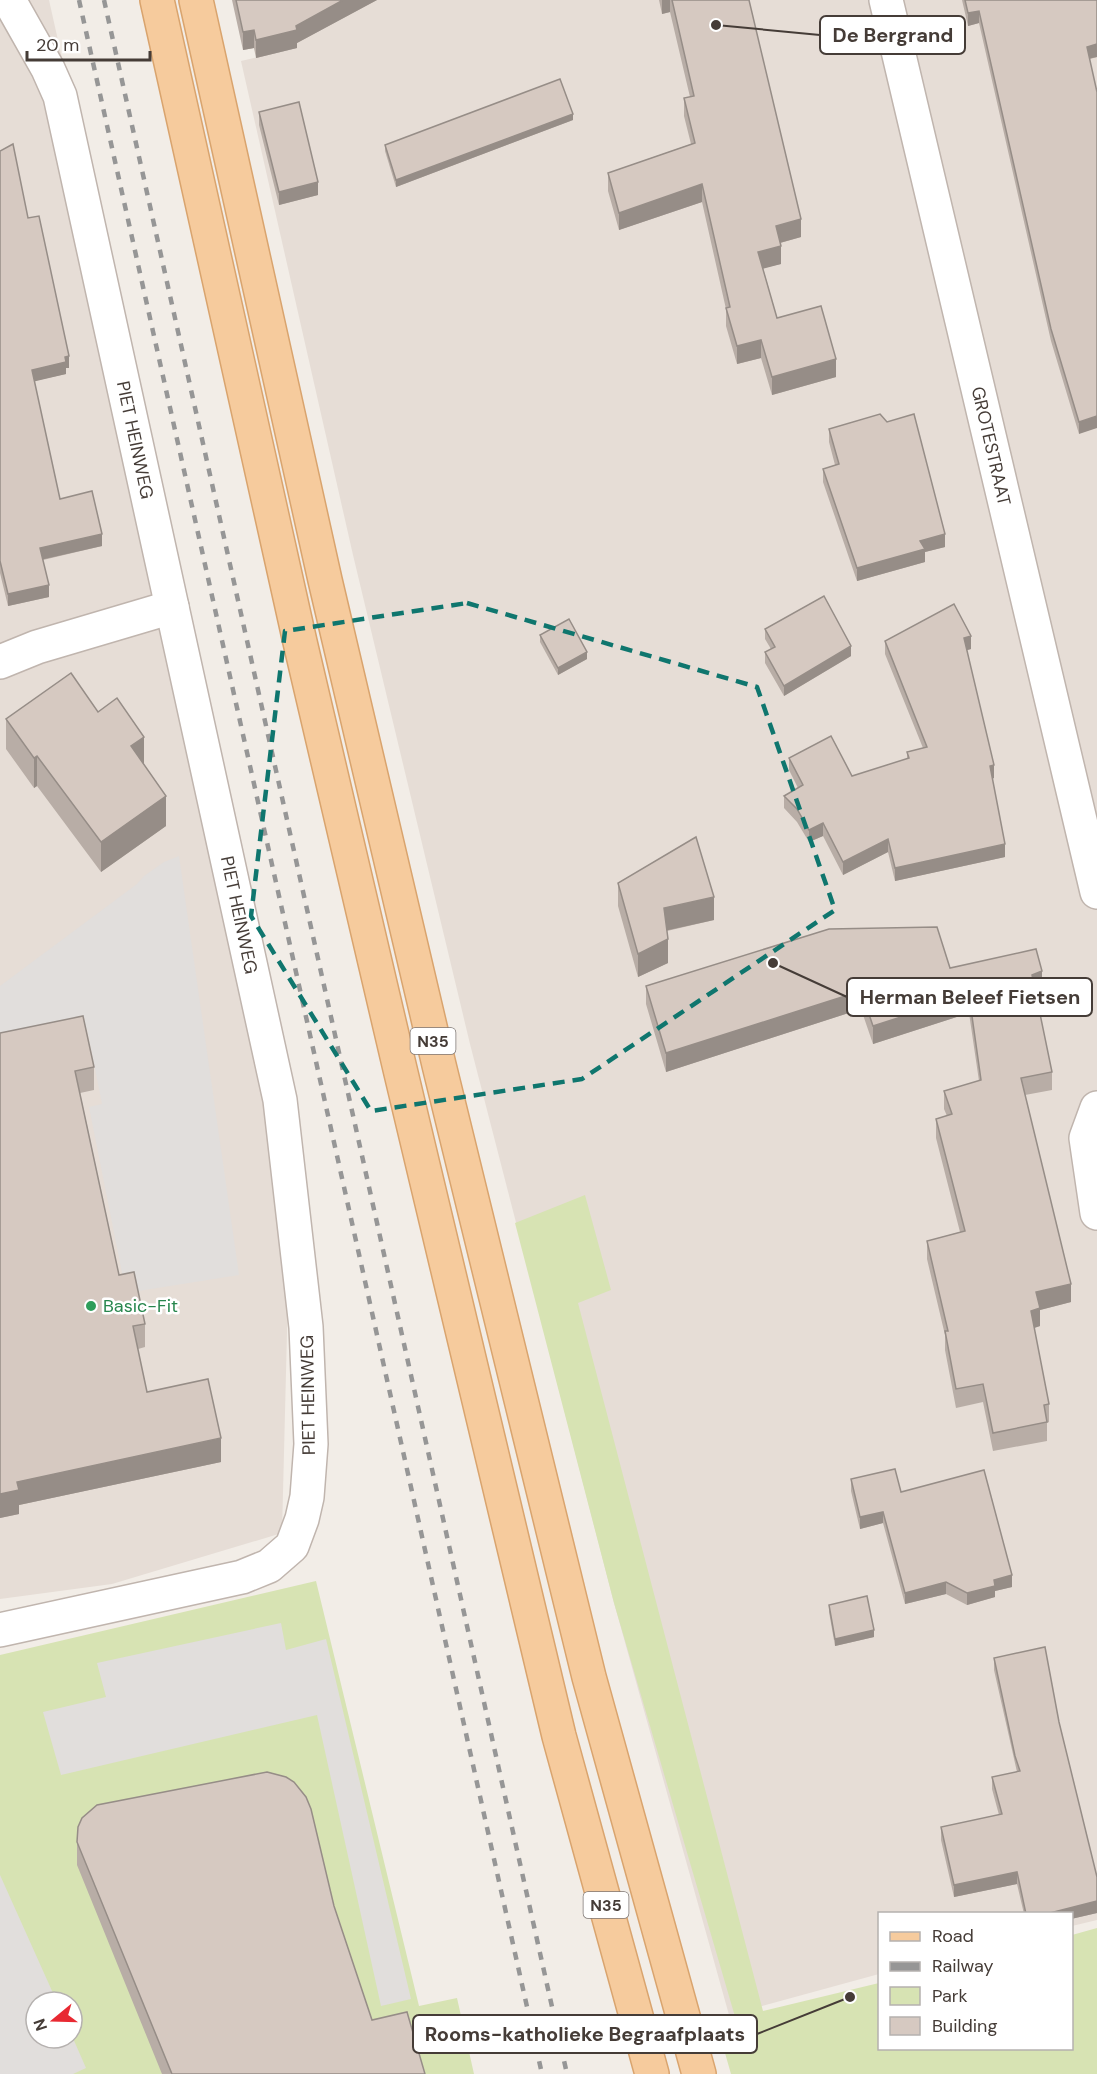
<svg xmlns="http://www.w3.org/2000/svg" width="1097" height="2074" font-family="'DM Sans',sans-serif">
<style>
.residential{fill:#e6ddd6}
.green{fill:#d7e3b3;fill-rule:evenodd}
.parking{fill:#e1dedc}
.lines{fill:none;stroke-linecap:round;stroke-linejoin:round}
.minor-casing{stroke:#c0b5ae;stroke-width:36}
.tertiary-casing{stroke:#c0b5ae;stroke-width:36}
.primary-casing{stroke:#d9a46e;stroke-width:36}
.minor{stroke:#fff;stroke-width:33}
.tertiary{stroke:#fff;stroke-width:33}
.primary{stroke:#f6cb9d;stroke-width:33}
.rail{stroke:#969696;stroke-width:4.5;stroke-dasharray:8 8;stroke-linecap:butt}
.wall{fill:#b8ada6}
.shaded-wall{fill:#968d87}
.building{fill:#d6c9c1;stroke:#968d87;stroke-width:1.5}
.marked{fill:none;stroke:#0f766e;stroke-width:4.5;stroke-dasharray:12 8;stroke-linejoin:round}
.leisure-dot{fill:#2e9e5b;stroke:#fff;stroke-width:2}
.labels{text-anchor:middle;dominant-baseline:central;stroke-width:5;stroke-linejoin:round;paint-order:stroke}
.shield{fill:#fff;stroke:#7d7673;stroke-width:1.5}
.shield-label{font-size:16px;font-weight:bold;fill:#453c37}
.street-label{font-size:18px;fill:#453c37;stroke:#fff}
.leisure-label{font-size:18px;fill:#27864d;stroke:#fff;text-anchor:start}
.leader{fill:none;stroke:#453c37;stroke-width:2}
.callout-dot{fill:#453c37;stroke:#fff;stroke-width:2}
.callout{fill:#fff;stroke:#453c37;stroke-width:2}
.callout-label{font-size:20px;text-anchor:middle;font-weight:bold;fill:#453c37}
</style>
<rect width="100%" height="100%" fill="#f2ede7"/>
<g class="residential">
<path d="M0,0H49L293,1092L282,1533L112,1584L0,1599Z"/>
<path d="M286,0H1097V1920L1072,1926V1914H880L879,1974L729,2015L614,1603L470,1044L353,555L241,61L296,48Z"/>
</g>
<g class="green">
<path d="M585,1195L611,1290L578,1303L763,2011L879,1983L880,2048H1072V1935L1097,1928V2074H731L717,2025L736,2020L614,1603L515,1223Z"/>
<path d="M316,1581L419,2006L457,1998L474,2074H0V1655ZM36,2002H72V2038H36Z"/>
</g>
<g class="parking">
<path d="M179,856L239,1275L126,1293L89,1107L102,1104L87,1029L0,1044V986L137,884L144,876L164,862Z"/>
<path d="M281,1623L286,1650L326,1639L411,1999L381,2006L317,1715L61,1775L43,1712L106,1697L97,1663Z"/>
<path d="M0,1875L57,2002H36V2038H72V2036L86,2068L73,2074H0Z"/>
</g>
<g class="lines">
<defs>
<g id="minor">
<path d="M0,662L37,647L172,607"/>
<path d="M1097,1108L1086,1138L1097,1213"/>
<path d="M0,1630L242,1577L269,1566L292,1546L302,1519L307,1497L311,1444L306,1327L280,1100L60,96L48,69L9,0"/>
</g>
<path id="tertiary" d="M886,0L1097,892"/>
<g id="primary">
<path d="M157,0L300,642L400,1069L559,1736L652,2074"/>
<path d="M196,0L325,580L439,1065L589,1677L699,2074"/>
</g>
</defs>
<use href="#minor" class="minor-casing"/>
<use href="#tertiary" class="tertiary-casing"/>
<use href="#primary" class="primary-casing"/>
<use href="#minor" class="minor"/>
<use href="#tertiary" class="tertiary"/>
<use href="#primary" class="primary"/>
<g class="rail">
<path d="M79,0L542,2074"/>
<path d="M104,0L567,2074"/>
</g>
</g>
<g class="wall">
<path d="M232,0H377L297,43V48L256,58L254,48L243,50Z"/>
<path d="M659,0H749L801,237L780,243L781,264L763,268L777,318L836,377L772,395L761,358L737,364L726,326V309L702,202L619,230L608,191V173L691,144L684,116V98L690,97L670,12L662,14Z"/>
<path d="M962,0H1097V57L1090,59L1079,434L1051,341L979,23L968,26Z"/>
<path d="M259,112L318,195L279,205L259,125Z"/>
<path d="M573,120L396,187L385,151V145Z"/>
<path d="M0,151L28,218L69,368H66V374L34,381L60,499L102,546L43,560L49,597L8,606L0,573Z"/>
<path d="M829,429L945,547L925,552V562L857,581L823,482V469L835,465L829,442Z"/>
<path d="M765,629L851,656L784,696L765,663V652L771,649L765,639Z"/>
<path d="M540,635L587,659L558,675L540,642Z"/>
<path d="M885,641L971,649L967,650L994,778L992,779L1005,857L895,881L888,852L843,875L823,836L809,842L797,822L784,808V796L798,788L789,770V758L852,776L907,759V752L923,748L885,654Z"/>
<path d="M98,712L144,765L166,826L101,872L37,786L34,788L6,749V719Z"/>
<path d="M618,883L714,920L667,931L668,963L638,977L618,906Z"/>
<path d="M950,968L1042,990L1035,992L1052,1072V1090L1025,1095L1071,1302L1040,1310V1326L1034,1328L1049,1404V1422L1047,1423V1441L993,1451L983,1402L956,1408L945,1350V1335L927,1259V1241L960,1232L936,1138V1119L947,1116L944,1109V1091L979,1081L969,1013L873,1044L861,1009L666,1072L646,1004V986Z"/>
<path d="M0,1033L94,1067V1090L80,1093L119,1275L145,1324V1347L138,1349L147,1392L221,1462L19,1505V1514L0,1518Z"/>
<path d="M851,1479L901,1492L1012,1587L995,1591V1597L967,1605L946,1594L905,1604L883,1523L860,1529L851,1491Z"/>
<path d="M829,1605L874,1637L835,1646L829,1612Z"/>
<path d="M994,1658L1059,1722L1097,1877V1913L1071,1919V1914H1024L1017,1884L954,1897L941,1840V1827L999,1815L992,1789V1777L1017,1772L994,1670Z"/>
<path d="M77,1842L334,1906L372,2020L425,2074H162L77,1865Z"/>
</g>
<g class="shaded-wall">
<path d="M343,0H377L297,43V48L256,58V40L296,26Z"/>
<path d="M662,0H670V12L662,14Z"/>
<path d="M979,11V23L968,26V13Z"/>
<path d="M254,30V48L243,50V32Z"/>
<path d="M1097,44V57L1087,59V47Z"/>
<path d="M573,114V120L396,187V180Z"/>
<path d="M318,182V195L279,205V192Z"/>
<path d="M702,184V202L619,230V213Z"/>
<path d="M801,219V237L776,244V226Z"/>
<path d="M781,246V264L758,270V252Z"/>
<path d="M761,340V358L737,364V346Z"/>
<path d="M69,356V368H66V374L32,382V370Z"/>
<path d="M836,359V377L772,395V377Z"/>
<path d="M1097,416V428L1079,434V422Z"/>
<path d="M102,534V546L40,560V548Z"/>
<path d="M945,534V547L925,552V562L857,581V568L920,541Z"/>
<path d="M49,585V597L8,606V594Z"/>
<path d="M971,636V649L964,651V638Z"/>
<path d="M851,646V656L784,696V686Z"/>
<path d="M587,652V659L558,675V668Z"/>
<path d="M144,737V767L131,746Z"/>
<path d="M37,756V786L34,788V758Z"/>
<path d="M994,765V778L990,779V766Z"/>
<path d="M166,796V826L101,872V842Z"/>
<path d="M823,823V836L809,842V830Z"/>
<path d="M888,839V852L843,875V862Z"/>
<path d="M1005,844V857L895,881V868Z"/>
<path d="M714,897V920L664,931V908Z"/>
<path d="M668,939V963L638,977V954Z"/>
<path d="M1042,971V990L1032,993V975Z"/>
<path d="M861,991V1009L666,1072V1053Z"/>
<path d="M969,995V1013L873,1044V1026Z"/>
<path d="M1071,1284V1302L1040,1310V1326L1031,1329V1311L1036,1292Z"/>
<path d="M221,1438V1462L19,1505V1514L0,1518V1494L17,1482Z"/>
<path d="M883,1512V1523L860,1529V1517Z"/>
<path d="M1012,1575V1587L995,1591V1597L967,1605V1593L994,1580Z"/>
<path d="M946,1582V1594L905,1604V1593Z"/>
<path d="M874,1630V1637L835,1646V1639Z"/>
<path d="M1017,1872V1884L954,1897V1885Z"/>
<path d="M1097,1901V1913L1071,1919V1914H1046Z"/>
</g>
<g class="building">
<path d="M236,0H343L296,26L297,30L256,40L254,30L243,32Z"/>
<path d="M672,0H749L801,219L776,226L781,246L758,252L777,318L821,306L836,359L772,377L761,340L737,346L726,308L730,307L702,184L619,213L608,173L695,143L684,98L694,96Z"/>
<path d="M965,0H1097V44L1087,47L1097,92V416L1079,422L1051,329L979,11L968,13Z"/>
<path d="M560,79L573,114L396,180L385,145Z"/>
<path d="M299,102L318,182L279,192L259,112Z"/>
<path d="M13,144L28,218L39,216L69,356L65,357L66,362L32,370L60,499L92,491L102,534L40,548L49,585L8,594L0,561V151Z"/>
<path d="M880,414L887,422L914,414L945,534L920,541L925,549L857,568L823,469L839,464L829,429Z"/>
<path d="M824,596L851,646L784,686L765,652L775,647L765,629Z"/>
<path d="M954,604L971,636L964,638L994,765L990,766L1005,844L895,868L888,839L843,862L823,823L809,830L797,809L784,796L803,785L789,758L831,736L852,776L909,758L907,752L927,747L885,641Z"/>
<path d="M569,619L587,652L558,668L540,635Z"/>
<path d="M71,673L98,712L117,698L144,737L131,746L166,796L101,842L37,756L34,758L6,719Z"/>
<path d="M696,837L714,897L664,908L668,939L638,954L618,883Z"/>
<path d="M937,927L950,968L1036,949L1042,971L1032,975L1052,1072L1021,1078L1071,1284L1036,1292L1040,1308L1031,1311L1049,1404L1044,1405L1047,1422L993,1433L983,1384L956,1389L945,1331H948L927,1241L965,1231L936,1119L952,1114L944,1091L981,1080L969,995L873,1026L861,991L666,1053L646,986L829,929Z"/>
<path d="M83,1016L94,1067L75,1071L119,1275L134,1272L145,1324L133,1326L147,1392L208,1379L221,1438L17,1482L19,1490L0,1494V1033Z"/>
<path d="M895,1469L901,1492L984,1470L1012,1575L994,1580L995,1586L967,1593L946,1582L905,1593L883,1512L860,1517L851,1479Z"/>
<path d="M867,1596L874,1630L835,1639L829,1605Z"/>
<path d="M1045,1647L1059,1722L1097,1877V1901L1046,1914H1026L1017,1872L954,1885L941,1827L1002,1814L992,1777L1020,1771L1015,1756L994,1658Z"/>
<path d="M267,1772L286,1777L294,1782L306,1797L311,1809L334,1906L372,2020L407,2012L425,2074H172L77,1842L78,1827L82,1818L97,1805Z"/>
</g>
<path class="marked" d="M467,603L757,687L835,910L582,1079L371,1111L251,916L285,631Z"/>
<circle class="leisure-dot" cx="91" cy="1306" r="6"/>
<g class="labels">
<g class="shield">
<rect x="410.5" y="1028" width="45" height="26" rx="4.5"/>
<rect x="583.5" y="1892" width="45" height="26" rx="4.5"/>
</g>
<g class="shield-label">
<text x="433" y="1041">N35</text>
<text x="606" y="1905">N35</text>
</g>
<g class="street-label">
<text transform="translate(135 440) rotate(78)">PIET HEINWEG</text>
<text transform="translate(991 446) rotate(77)">GROTESTRAAT</text>
<text transform="translate(239 915) rotate(78)">PIET HEINWEG</text>
<text transform="translate(308 1395) rotate(-91)">PIET HEINWEG</text>
</g>
<g class="leisure-label">
<text x="103" y="1306">Basic-Fit</text>
</g>
</g>
<path class="leader" d="M716 25L820 35M773 963L847 997M850 1997L757 2034"/>
<g class="callout-dot">
<circle cx="716" cy="25" r="6"/>
<circle cx="773" cy="963" r="6"/>
<circle cx="850" cy="1997" r="6"/>
</g>
<g class="callout">
<rect x="820" y="16" width="145" height="38" rx="6"/>
<rect x="847" y="978" width="245" height="38" rx="6"/>
<rect x="413" y="2015" width="344" height="38" rx="6"/>
</g>
<g class="callout-label">
<text x="893" y="42">De Bergrand</text>
<text x="970" y="1004">Herman Beleef Fietsen</text>
<text x="585" y="2041">Rooms-katholieke Begraafplaats</text>
</g>
<rect x="878" y="1912" width="195" height="138" fill="#ffffff" stroke="#b5b1af" stroke-width="1.5"/>
<rect x="890" y="1932" width="30" height="9" fill="#f6cb9d" stroke="#b5b1af" stroke-width="1.5"/>
<text x="932" y="1942" font-size="18" fill="#453c37">Road</text>
<rect x="890" y="1962" width="30" height="9" fill="#969696" stroke="#b5b1af" stroke-width="1.5"/>
<text x="932" y="1972" font-size="18" fill="#453c37">Railway</text>
<rect x="890" y="1987" width="30" height="18" fill="#d7e3b3" stroke="#b5b1af" stroke-width="1.5"/>
<text x="932" y="2002" font-size="18" fill="#453c37">Park</text>
<rect x="890" y="2017" width="30" height="18" fill="#d6c9c1" stroke="#b5b1af" stroke-width="1.5"/>
<text x="932" y="2032" font-size="18" fill="#453c37">Building</text>
<g transform="translate(54 2020) rotate(251)"><circle r="28" fill="#ffffff" stroke="#b5b1af" stroke-width="1.5"/>
<path d="M0-4.5L10 22L0 15L-10 22Z" fill="#e82932"/>
<text y="-9" font-size="16" font-weight="bold" text-anchor="middle" fill="#453c37">N</text>
</g>
<path d="M27 51v9h123v-9" fill="none" stroke="#453c37" stroke-width="3"/>
<text x="36" y="51" font-size="18" fill="#453c37" stroke="#ffffff" stroke-width="4.5" paint-order="stroke">20 m</text>
</svg>
